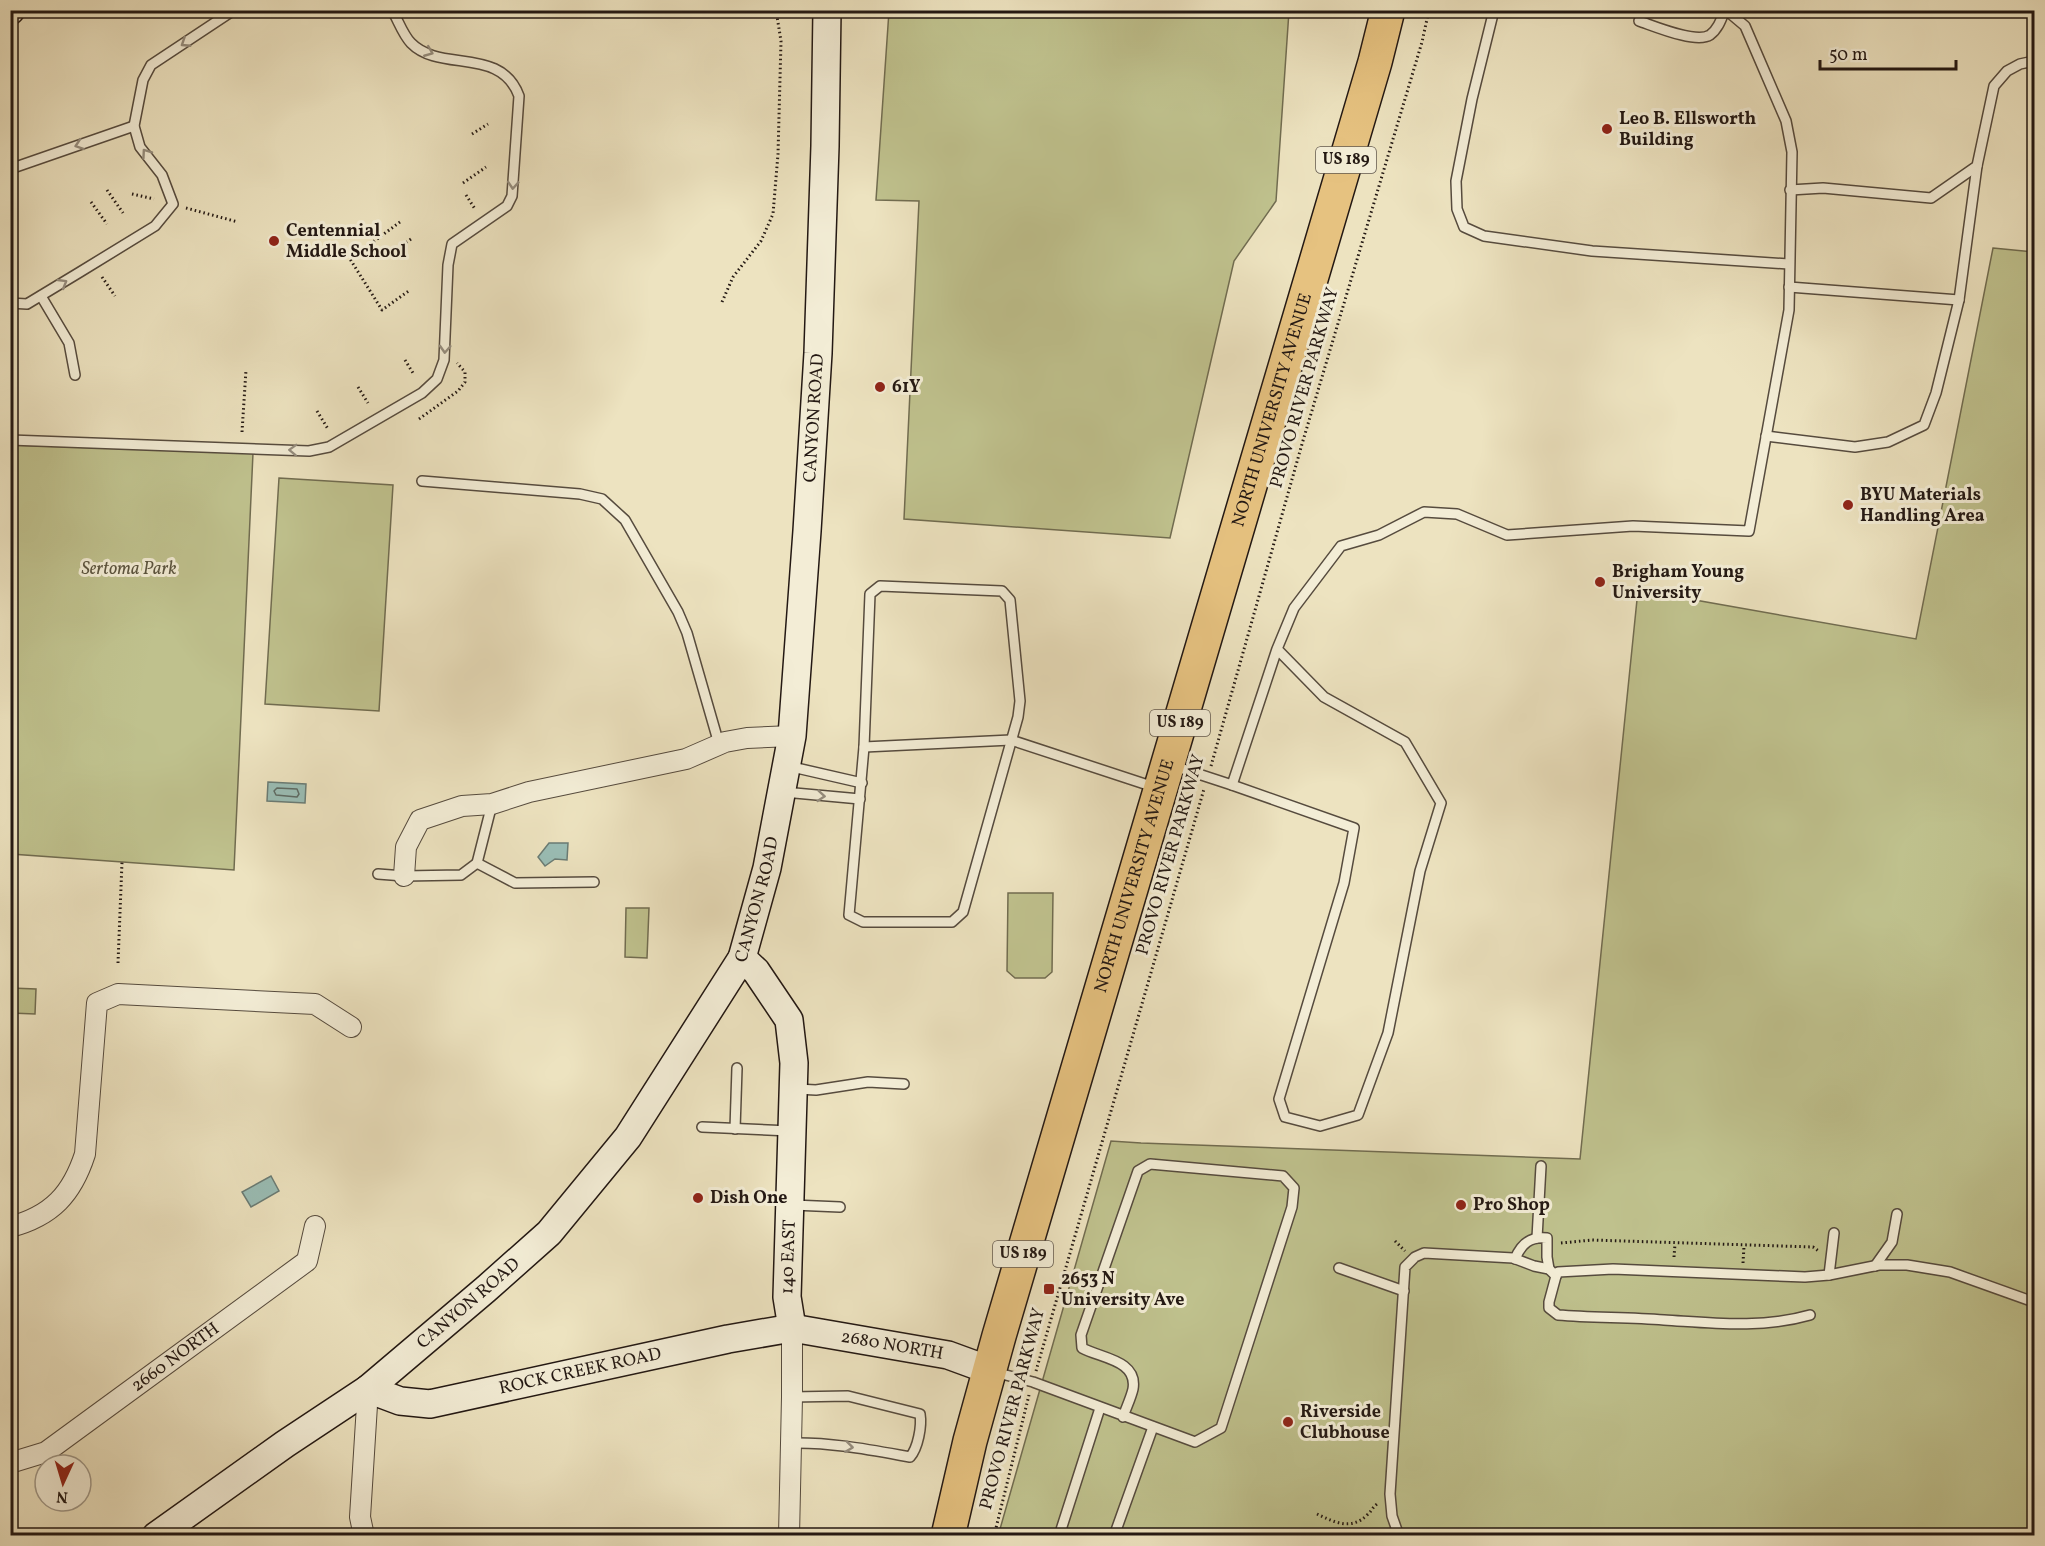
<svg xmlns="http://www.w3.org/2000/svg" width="2045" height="1546" font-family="Vollkorn,serif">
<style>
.green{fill:#bfc18d;stroke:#716c50;stroke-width:1.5}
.water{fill:#9abeb6;stroke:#6a7c75;stroke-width:1.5}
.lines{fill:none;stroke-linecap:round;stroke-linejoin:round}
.shore{stroke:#5e6b64;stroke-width:1.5}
.lane-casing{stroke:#564b3e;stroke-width:12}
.street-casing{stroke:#564b3e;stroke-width:22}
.secondary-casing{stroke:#231813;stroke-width:30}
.highway-casing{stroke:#231813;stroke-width:36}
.path{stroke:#231813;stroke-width:3;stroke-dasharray:1.5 3;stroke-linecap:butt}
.lane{stroke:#f3edd6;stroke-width:9}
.street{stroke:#f3edd6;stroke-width:20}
.secondary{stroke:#f3edd6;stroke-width:27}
.highway{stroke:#e6c280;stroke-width:33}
.oneway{stroke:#958d7e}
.poi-dot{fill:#8f2418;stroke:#f3edd6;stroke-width:2}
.labels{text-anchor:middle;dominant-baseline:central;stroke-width:6;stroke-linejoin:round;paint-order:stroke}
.shield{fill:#f3edd6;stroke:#61584e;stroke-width:1.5}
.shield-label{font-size:16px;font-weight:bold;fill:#231813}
.poi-label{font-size:18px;font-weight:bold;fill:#231813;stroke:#f3edd6;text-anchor:start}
.street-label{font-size:18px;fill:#231813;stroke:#f3edd6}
.park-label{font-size:18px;font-style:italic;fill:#5a533e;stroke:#f3edd6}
</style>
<rect width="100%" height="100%" fill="#ede3c0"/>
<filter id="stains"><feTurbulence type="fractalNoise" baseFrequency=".00333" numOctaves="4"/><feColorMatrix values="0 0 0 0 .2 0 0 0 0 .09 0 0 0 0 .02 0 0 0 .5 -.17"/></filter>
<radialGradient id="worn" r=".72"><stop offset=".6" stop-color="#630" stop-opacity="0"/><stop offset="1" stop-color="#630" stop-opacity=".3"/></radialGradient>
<g class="green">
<path d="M889,11H1289L1276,201L1234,261L1170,538L904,519L919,201L876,200Z"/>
<path d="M1993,248L2034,252V1535L998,1536L1111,1141L1141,1143L1580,1159L1638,590L1916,639Z"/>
<path d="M10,445L253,453L234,870L11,854Z"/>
<path d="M279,478L393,485L379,711L265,704Z"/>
<path d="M1008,893H1053L1052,972L1045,978H1015L1007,971Z"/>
<path d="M626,908H649L647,958L625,957Z"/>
<path d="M11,988L36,989L35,1014L11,1013Z"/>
</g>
<g class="water">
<path d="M268,782L306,784L305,803L267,801Z"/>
<path d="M549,843H568L567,860L555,859L545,866L538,857Z"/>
<path d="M271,1176L279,1191L251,1207L242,1192Z"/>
</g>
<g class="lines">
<path class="shore" d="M277,788L297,789L299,794L297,797L276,795L274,791Z"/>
<defs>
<g id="lane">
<path d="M1494,10L1472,99L1456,181L1457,209L1464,227L1484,236L1592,251L1789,264"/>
<path d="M1639,21C1654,26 1696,44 1710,35C1718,29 1721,20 1725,10"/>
<path d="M10,169L134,126"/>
<path d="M1790,190L1823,188L1931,198L1977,166L1994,86L2007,71L2020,64L2034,61"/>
<path d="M1789,287L1959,300"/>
<path d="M41,296L69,343L75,375"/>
<path d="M10,303L27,304L80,272L155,226L173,204L162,175L140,147L134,126L143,80L151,65L234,10"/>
<path d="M1766,436L1855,447L1888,442L1924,425L1936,393L1959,300L1977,166"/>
<path d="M10,440L309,451L329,447L422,393L437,379L444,360L448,265L452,244L507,206L512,196L519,96C501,46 440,73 411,43C403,35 398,20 392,10"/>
<path d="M422,481L580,494L602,499L625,520L678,612L687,633L719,744"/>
<path d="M880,586L1002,591L1010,600L1020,701L1018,717L963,912L952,922H863L849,915L864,747L870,594Z"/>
<path d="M1277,649L1324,697L1405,742L1441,803L1420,871L1388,1033L1358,1115L1320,1126L1285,1117L1279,1099L1344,883L1354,828L1232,785L1277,649L1294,608L1341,546L1379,535L1424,512L1457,514L1507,535L1633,526L1749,531L1789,310L1792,152L1786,121L1745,26L1726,10"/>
<path d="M864,747L1011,740L1154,787"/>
<path d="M788,766L862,783"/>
<path d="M1174,766L1232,785"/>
<path d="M784,792L860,799"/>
<path d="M477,863L492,804"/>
<path d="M378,874L404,876L461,875L477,863L515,883L594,882"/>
<path d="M797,1089L816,1090L868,1082L904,1084"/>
<path d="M702,1127L790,1131"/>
<path d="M735,1129L737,1068"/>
<path d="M793,1205L840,1207"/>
<path d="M1537,1238L1541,1166"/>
<path d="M1515,1259C1521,1244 1530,1236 1547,1238V1257L1549,1269"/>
<path d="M1875,1266L1892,1242L1897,1214"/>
<path d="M1339,1268L1404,1291"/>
<path d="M1829,1275L1834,1233"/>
<path d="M1556,1276L1558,1272L1613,1269L1805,1277L1829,1275L1879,1265H1907L1950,1272L2034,1302"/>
<path d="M994,1372L1033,1382L1195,1442L1221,1428L1292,1207L1294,1188L1283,1176L1150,1164L1138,1171L1081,1335L1082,1348C1100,1358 1138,1360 1133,1389C1131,1398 1126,1408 1123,1417"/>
<path d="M791,1443C831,1442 871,1450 910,1457C918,1448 922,1426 920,1414L848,1396L792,1397"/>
<path d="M1059,1536L1100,1408"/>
<path d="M1114,1536L1153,1427"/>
<path d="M1399,1536L1392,1516L1390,1494L1405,1267L1415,1257L1424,1253L1513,1258L1534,1266L1549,1269L1556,1276L1549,1302V1308L1558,1315C1593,1318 1628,1317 1664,1320C1713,1323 1761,1329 1810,1315"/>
</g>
<g id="street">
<path d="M404,876L406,847L420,820L462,806L492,804L529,792L686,759L725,742L747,738L792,736"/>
<path d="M10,1227C52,1216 72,1194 85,1154L97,1003L118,994L315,1004L351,1027"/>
<path id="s1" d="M10,1463L46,1452L307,1261L315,1226"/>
<path d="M364,1536L360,1517L368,1389"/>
<path d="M789,1536L792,1397V1328"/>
</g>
<g id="secondary">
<path d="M10,11L11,10"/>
<path d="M742,958L756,971L789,1020L794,1063L787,1297L792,1328"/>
<path id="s2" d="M368,1389L400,1401L430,1404L728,1339L792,1328L948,1355L989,1370"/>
<path id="s3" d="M156,1536L285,1444L368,1389L486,1289L549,1233L628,1137L742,958L767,868L792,736L807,531L818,353L825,146L827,10"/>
</g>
<g id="highway">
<path id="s4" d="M948,1536L970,1441L999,1336L1375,62L1388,10"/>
</g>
</defs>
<use href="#lane" class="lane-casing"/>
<use href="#street" class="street-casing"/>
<use href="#secondary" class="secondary-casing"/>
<use href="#highway" class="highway-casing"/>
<g class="path">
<path d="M472,134L488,124"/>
<path d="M463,183L486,167"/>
<path d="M107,190L123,213"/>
<path d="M132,194L154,199"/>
<path d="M466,195L475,209"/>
<path d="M91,202L107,224"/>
<path d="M186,208L238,222"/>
<path d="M400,222L350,259L382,310L410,290"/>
<path d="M388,256L411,239"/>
<path d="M102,277L115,296"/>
<path d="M722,302L733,277L761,241L773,214L778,154L781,41L776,10"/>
<path d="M405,360L413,373"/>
<path d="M358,387L368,403"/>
<path d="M317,411L328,429"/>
<path d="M419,419L458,391L465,382V372L457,363"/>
<path d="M242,432L246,370"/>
<path d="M1211,766L1302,444L1422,42L1429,10"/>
<path d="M118,963L122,862"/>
<path d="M1395,1241L1405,1251"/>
<path d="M1561,1243L1592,1240L1813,1247L1820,1252"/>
<path d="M1674,1257L1675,1244"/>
<path d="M1743,1263L1744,1246"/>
<path d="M1036,1371L1204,789"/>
<path d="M1317,1514C1334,1522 1351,1531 1367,1515C1371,1512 1372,1508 1377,1504"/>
<path d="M994,1536L1029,1395"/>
</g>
<use href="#lane" class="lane"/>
<use href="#street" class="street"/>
<use href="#secondary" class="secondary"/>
<use href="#highway" class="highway"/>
</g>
<defs><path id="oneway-chevron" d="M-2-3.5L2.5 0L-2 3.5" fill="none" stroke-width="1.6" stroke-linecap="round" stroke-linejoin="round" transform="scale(1.5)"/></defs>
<g class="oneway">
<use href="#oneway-chevron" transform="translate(185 43) rotate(147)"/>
<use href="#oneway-chevron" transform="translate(429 52) rotate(22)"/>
<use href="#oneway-chevron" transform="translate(79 145) rotate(161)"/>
<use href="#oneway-chevron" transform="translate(146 153) rotate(-125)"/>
<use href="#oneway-chevron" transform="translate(513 185) rotate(94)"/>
<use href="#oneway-chevron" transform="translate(63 283) rotate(-31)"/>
<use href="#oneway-chevron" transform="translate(445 349) rotate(93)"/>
<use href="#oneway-chevron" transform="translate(293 450) rotate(-178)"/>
<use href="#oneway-chevron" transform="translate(821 796) rotate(5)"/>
<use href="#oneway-chevron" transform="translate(849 1447) rotate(7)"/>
</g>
<g class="poi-dot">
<circle cx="1607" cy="129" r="6"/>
<circle cx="274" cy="241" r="6"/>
<circle cx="880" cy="387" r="6"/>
<circle cx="1848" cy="505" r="6"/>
<circle cx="1600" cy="582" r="6"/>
<circle cx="698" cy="1198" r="6"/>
<circle cx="1461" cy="1205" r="6"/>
<rect x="1043" y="1283" width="12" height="12" rx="3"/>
<circle cx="1288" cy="1422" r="6"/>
</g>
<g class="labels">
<g class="shield">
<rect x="1316" y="147" width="60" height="26" rx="4.5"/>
<rect x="1150" y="710" width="60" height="26" rx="4.5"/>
<rect x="993" y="1241" width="60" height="26" rx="4.5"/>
</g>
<g class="shield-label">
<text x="1346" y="160">US 189</text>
<text x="1180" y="723">US 189</text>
<text x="1023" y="1254">US 189</text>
</g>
<g class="poi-label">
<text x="1619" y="119">Leo B. Ellsworth<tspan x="1619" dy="21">Building</tspan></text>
<text x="286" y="231">Centennial<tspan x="286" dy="21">Middle School</tspan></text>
<text x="892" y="387">61Y</text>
<text x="1860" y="495">BYU Materials<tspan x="1860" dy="21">Handling Area</tspan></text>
<text x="1612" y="572">Brigham Young<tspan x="1612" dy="21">University</tspan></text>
<text x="710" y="1198">Dish One</text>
<text x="1473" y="1205">Pro Shop</text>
<text x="1061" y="1279">2653 N<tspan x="1061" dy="21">University Ave</tspan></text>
<text x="1300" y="1412">Riverside<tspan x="1300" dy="21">Clubhouse</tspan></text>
</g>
<g class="street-label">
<text transform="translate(1305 388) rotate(-74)">PROVO RIVER PARKWAY</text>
<text stroke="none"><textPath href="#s4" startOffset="1172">NORTH UNIVERSITY AVENUE</textPath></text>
<text stroke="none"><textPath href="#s3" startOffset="1380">CANYON ROAD</textPath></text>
<text transform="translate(1171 855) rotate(-74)">PROVO RIVER PARKWAY</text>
<text stroke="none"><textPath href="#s4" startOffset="686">NORTH UNIVERSITY AVENUE</textPath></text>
<text stroke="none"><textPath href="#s3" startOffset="894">CANYON ROAD</textPath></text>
<text transform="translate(789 1257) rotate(-88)">140 EAST</text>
<text stroke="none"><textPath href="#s3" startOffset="390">CANYON ROAD</textPath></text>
<text stroke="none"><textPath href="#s2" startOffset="536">2680 NORTH</textPath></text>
<text stroke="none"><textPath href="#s1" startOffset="198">2660 NORTH</textPath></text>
<text stroke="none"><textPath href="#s2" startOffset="218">ROCK CREEK ROAD</textPath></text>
<text transform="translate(1013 1409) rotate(-75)">PROVO RIVER PARKWAY</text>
</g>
<g class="park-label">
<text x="129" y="569">Sertoma Park</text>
</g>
</g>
<rect width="2045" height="1546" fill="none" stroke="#ede3c0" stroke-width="36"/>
<rect x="12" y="12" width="2021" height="1522" fill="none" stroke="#231813" stroke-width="3"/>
<rect x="18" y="18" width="2009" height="1510" fill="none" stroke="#231813" stroke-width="1.5"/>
<g transform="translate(63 1483) rotate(184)"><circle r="28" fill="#f3edd6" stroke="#a09888" stroke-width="1.5"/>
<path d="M0-4.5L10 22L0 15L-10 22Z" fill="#8f2418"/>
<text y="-9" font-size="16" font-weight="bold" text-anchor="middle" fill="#231813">N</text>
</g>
<path d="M1820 60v9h136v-9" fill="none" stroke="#231813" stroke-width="3"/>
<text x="1829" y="60" font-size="18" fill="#231813" stroke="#f3edd6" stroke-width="4.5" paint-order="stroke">50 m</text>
<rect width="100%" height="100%" filter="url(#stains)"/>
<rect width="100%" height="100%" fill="url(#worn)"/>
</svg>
